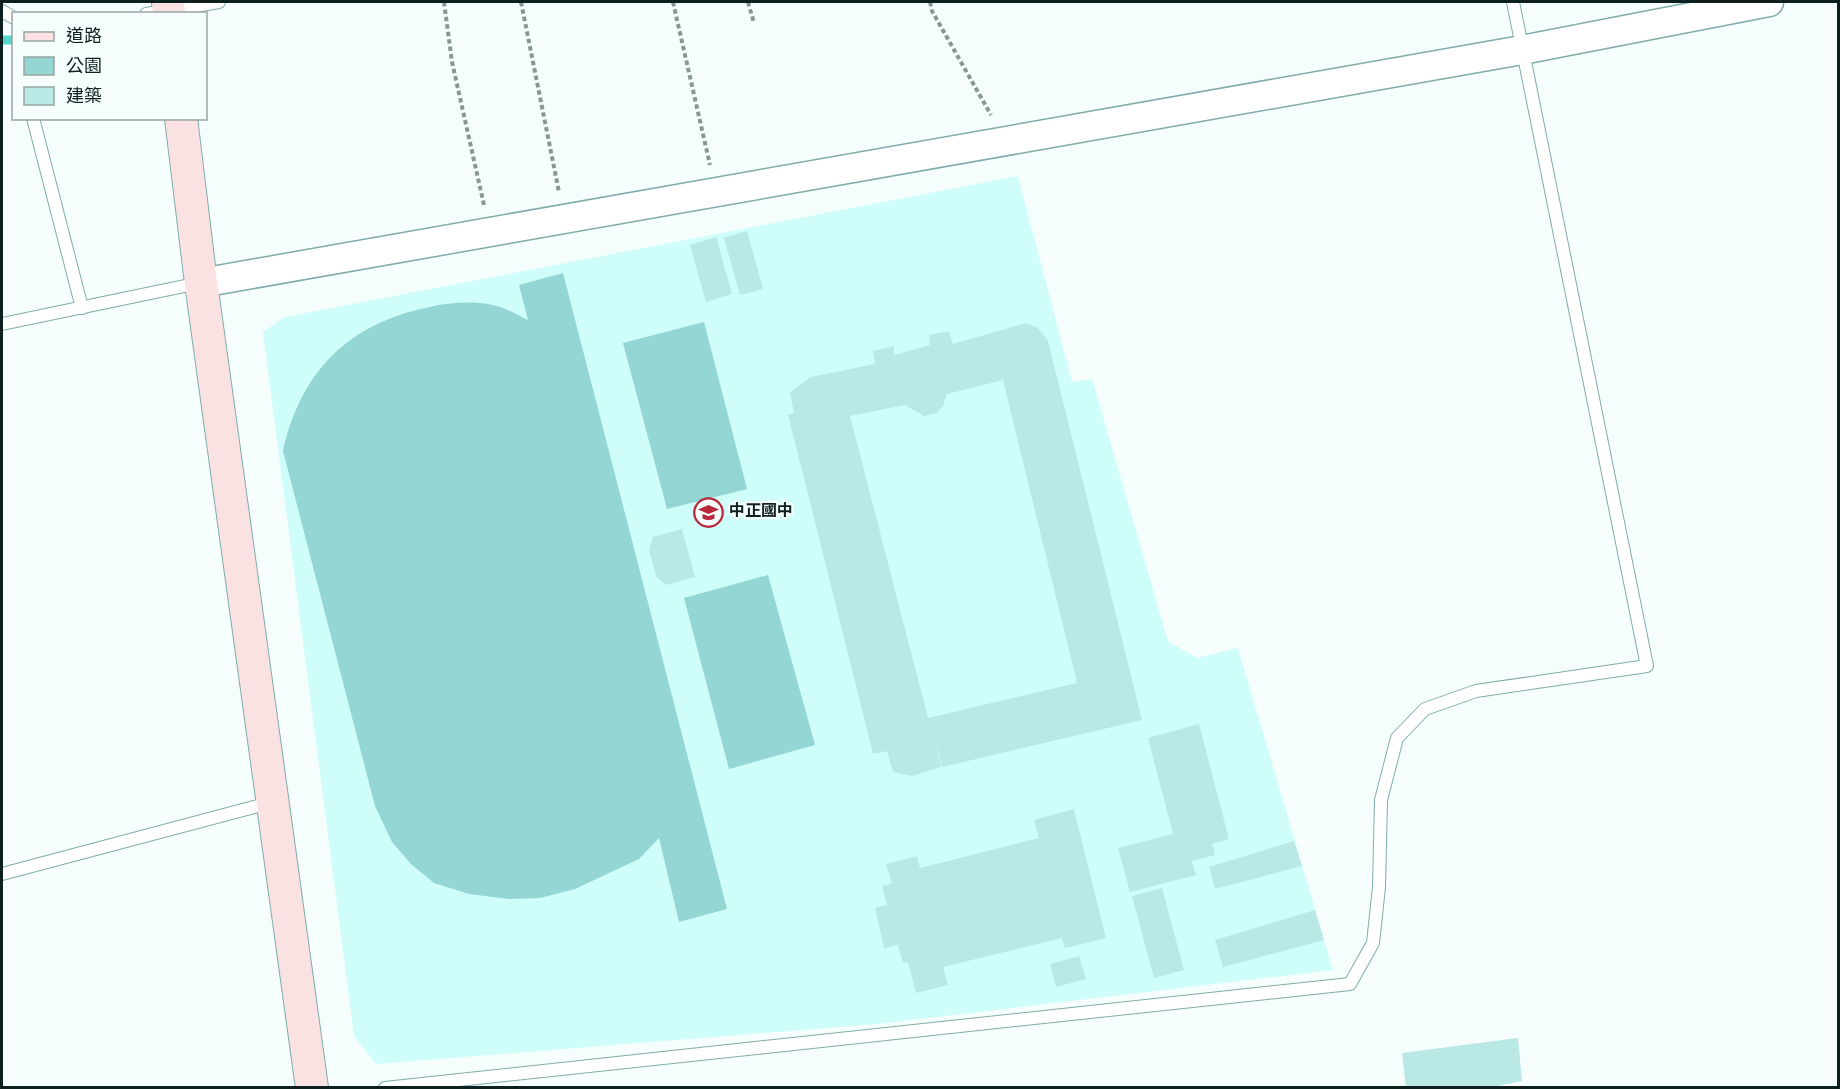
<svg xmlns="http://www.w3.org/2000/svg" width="1840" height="1089" font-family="Overpass,'Noto Sans TC',sans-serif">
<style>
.built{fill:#cffdfa}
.green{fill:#93d6d3}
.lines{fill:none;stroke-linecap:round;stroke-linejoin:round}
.stream{stroke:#58d4cf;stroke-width:9}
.building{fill:#b9e8e5;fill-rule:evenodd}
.service-casing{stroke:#7faca9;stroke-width:14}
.tertiary-casing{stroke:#7faca9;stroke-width:31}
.secondary-casing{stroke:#7faca9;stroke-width:34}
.path{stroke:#899695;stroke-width:4;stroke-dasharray:4.5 3;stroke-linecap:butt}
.service{stroke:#fff;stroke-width:12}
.tertiary{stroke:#fff;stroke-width:28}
.secondary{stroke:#fbe2e2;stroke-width:32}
.labels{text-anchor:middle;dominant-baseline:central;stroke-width:4.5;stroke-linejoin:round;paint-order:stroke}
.poi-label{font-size:16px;font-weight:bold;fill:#0d1f1e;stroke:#f5fefd;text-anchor:start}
</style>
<rect width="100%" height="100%" fill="#f5fefd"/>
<path class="built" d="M1018,176L1072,382L1092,379L1168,641L1197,658L1238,648L1333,970L878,1024L376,1064L354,1036L263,332L285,317Z"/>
<g class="green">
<path d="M563,273L727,909L679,922L659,838L639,859L575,889L540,898L509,899L469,894L434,883L411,864L392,842L375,806L283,451C301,371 349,323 430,307C452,302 481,300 503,308C511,311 519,316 528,320L519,285Z"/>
<path d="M704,322L747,489L667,509L623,343Z"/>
<path d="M768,575L815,745L729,769L684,598Z"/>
</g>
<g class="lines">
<path class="stream" d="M2,40H14"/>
</g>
<g class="building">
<path d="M747,231L763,289L740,295L724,238Z"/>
<path d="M716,237L732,294L706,302L690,245Z"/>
<path d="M1026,323L1038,328L1048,341L1142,720L942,767L934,739L941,767L912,776L893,772L887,751L873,754L788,415L794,413L790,392L811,377L875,364L873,351L894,346V355L930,345L929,335L949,331L953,344ZM1003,380L1077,683L928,718L850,416L905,405L924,416L937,413L943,406L947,394Z"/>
<path d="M682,529L695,577L666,585L656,576L649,549L653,537Z"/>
<path d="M1199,724L1229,839L1212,844L1215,855L1192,861L1196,875L1130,892L1118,848L1173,834L1148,738Z"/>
<path d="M1074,809L1106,938L1065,948L1062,938L943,967L948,985L916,993L908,962L903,963L898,945L884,948L875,908L887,905L882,886L892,884L886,864L917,856L920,868L1039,838L1034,820Z"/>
<path d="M1294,841L1302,866L1215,889L1209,867Z"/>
<path d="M1162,888L1184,970L1154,978L1132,896Z"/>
<path d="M1315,910L1324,940L1223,967L1215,940Z"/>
<path d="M1079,956L1086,979L1056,987L1050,964Z"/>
<path d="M1518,1038L1522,1081L1487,1088H1406L1402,1053Z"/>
</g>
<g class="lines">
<defs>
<g id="service">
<path d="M2,11L14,18"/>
<path d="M146,14L219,2"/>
<path d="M33,118L82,308"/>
<path d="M2,324L199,283"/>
<path d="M2,874L273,802"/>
<path d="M385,1088L1350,984L1373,943L1379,887L1381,800L1397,738L1425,709L1476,691L1647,666L1513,2"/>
</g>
<path id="tertiary" d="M201,283L1522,50L1769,2"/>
<g id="secondary">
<path d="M168,2L169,14"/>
<path d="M181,118L201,283L312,1088"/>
</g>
</defs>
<use href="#service" class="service-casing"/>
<use href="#tertiary" class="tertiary-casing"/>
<use href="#secondary" class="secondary-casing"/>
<g class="path">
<path d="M444,2L452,62L484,205"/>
<path d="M521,2L559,192"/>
<path d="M673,2L710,165"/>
<path d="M748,2L754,23"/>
<path d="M930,2L932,11L991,115"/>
</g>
<use href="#service" class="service"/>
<use href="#tertiary" class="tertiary"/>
<use href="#secondary" class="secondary"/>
</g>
<defs>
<symbol id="school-ring" viewBox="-11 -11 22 22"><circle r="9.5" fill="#f5fefd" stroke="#b8273a" stroke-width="1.5"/><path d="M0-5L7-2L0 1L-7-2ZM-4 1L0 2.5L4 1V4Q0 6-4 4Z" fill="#b8273a"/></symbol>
</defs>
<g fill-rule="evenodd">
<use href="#school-ring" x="692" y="496" width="33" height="33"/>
</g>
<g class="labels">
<g class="poi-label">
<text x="729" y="512">中正國中</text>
</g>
</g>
<rect width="1840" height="1089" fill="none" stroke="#0d1f1e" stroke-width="6"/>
<rect x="12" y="12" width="195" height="108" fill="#f5fefd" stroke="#98a5a4" stroke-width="1.5"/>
<rect x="24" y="32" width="30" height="9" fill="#fbe2e2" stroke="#98a5a4" stroke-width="1.5"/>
<text x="66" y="42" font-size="18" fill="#0d1f1e">道路</text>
<rect x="24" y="57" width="30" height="18" fill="#93d6d3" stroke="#98a5a4" stroke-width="1.5"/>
<text x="66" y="72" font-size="18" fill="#0d1f1e">公園</text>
<rect x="24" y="87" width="30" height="18" fill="#b9e8e5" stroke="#98a5a4" stroke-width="1.5"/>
<text x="66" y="102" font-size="18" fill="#0d1f1e">建築</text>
</svg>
